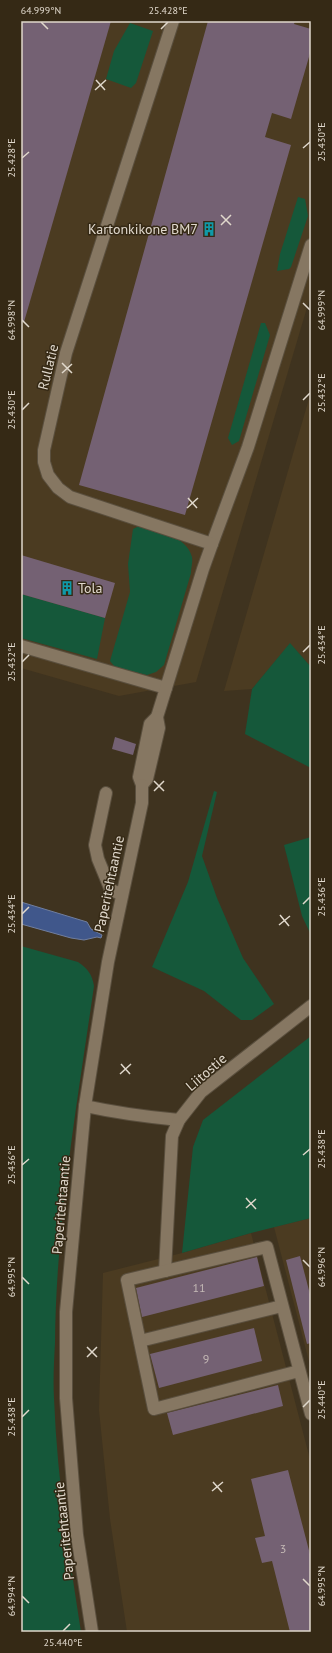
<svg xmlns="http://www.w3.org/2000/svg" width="332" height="1653" font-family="'PT Sans',sans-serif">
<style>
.built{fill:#4b3b21}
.green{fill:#15583a}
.water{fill:#40578b;stroke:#707e9e}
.building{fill:#746173}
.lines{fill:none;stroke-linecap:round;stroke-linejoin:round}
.minor-casing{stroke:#5a4f3e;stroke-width:14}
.minor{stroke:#867762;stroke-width:12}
.ticks{fill:none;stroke:#e0d8cc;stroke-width:1.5}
.labels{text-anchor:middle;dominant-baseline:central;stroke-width:3;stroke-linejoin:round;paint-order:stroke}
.number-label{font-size:12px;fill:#c5bab6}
.poi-label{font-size:14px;fill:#e0d8cc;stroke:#352915;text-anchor:end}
.street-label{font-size:14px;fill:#e0d8cc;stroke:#352915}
.neatline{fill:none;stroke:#e0d8cc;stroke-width:1.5}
.ticks-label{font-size:10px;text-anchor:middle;fill:#e0d8cc}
</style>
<rect width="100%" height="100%" fill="#3f331f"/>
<g class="built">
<path d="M21,21H311V294L196,682L119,696L21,668Z"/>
<path d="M311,392V667L290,644L252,689L224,691Z"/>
<path d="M311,1218V1369L274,1227Z"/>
<path d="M251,1233L311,1463V1632H127L110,1519L99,1410L103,1273L182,1253Z"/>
</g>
<g class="green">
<path d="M130,23L153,31L136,83L131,88L106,79L114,51Z"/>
<path d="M298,197L305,199L308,216L291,267L289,269L277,271L280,254Z"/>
<path d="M261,323H265L270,335L239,441L232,445L228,438Z"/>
<path d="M139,526C158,532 186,535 192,557C193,562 191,568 191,573L164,665L156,672L147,675L115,667L110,661L130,592L128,564L133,529Z"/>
<path d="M21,594L105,618L97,659L21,638Z"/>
<path d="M290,643L311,667V768L245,734L252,689Z"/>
<path d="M214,791L217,792L202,856L217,898L243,958L274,1004L252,1020H241L204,991L152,967L188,882Z"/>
<path d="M311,837V935L302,916L284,845Z"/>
<path d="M21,946L78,962C88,969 92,974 94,986C77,1104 56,1223 55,1343C54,1361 53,1380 54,1398C57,1477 69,1555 81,1632H21Z"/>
<path d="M311,1036V1218L251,1233L182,1253L193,1147L203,1120Z"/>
</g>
<path class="water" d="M21,902L87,922L91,929L102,935L101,938L97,937L84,940L71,938L21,924Z"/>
<g class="building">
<path d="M21,21H111L24,322H21Z"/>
<path d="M208,21H295L294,24L311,29V50L291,119L272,113L265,137L291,145L185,515L79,485Z"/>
<path d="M21,555L115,583L105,618L21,594Z"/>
<path d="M115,737L136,744L133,755L112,749Z"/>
<path d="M300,1256L311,1298V1343L307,1344L286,1260Z"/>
<path d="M257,1257L264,1286L142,1317L136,1288Z"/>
<path d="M254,1328L262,1361L159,1388L150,1354Z"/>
<path d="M278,1385L283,1406L173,1435L167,1413Z"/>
<path d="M288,1470L311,1558V1632H290L272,1561L262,1563L255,1538L265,1536L251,1479Z"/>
</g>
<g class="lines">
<defs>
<g id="minor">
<path d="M212,544L248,447L311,245"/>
<path d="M21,646L166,688"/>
<path d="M157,717L203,569L212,544L70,497L58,488L48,475L44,462V450L66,353L173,21"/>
<path d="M157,717L159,728L147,779L142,785L139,777L150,724Z"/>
<path d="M106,793L95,845L98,859L110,888L113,891L122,894"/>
<path d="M85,1106C117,1113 147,1117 179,1120"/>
<path d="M165,1271L172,1136L179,1120L201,1092L311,1006"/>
<path d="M140,1341L282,1306"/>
<path d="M299,1371L154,1409L127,1280L267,1247L311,1414"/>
<path d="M92,1632L77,1535L66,1398V1312L85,1106L108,962L142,803V785"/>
</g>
</defs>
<use href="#minor" class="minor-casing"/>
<use href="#minor" class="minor"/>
</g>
<path class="ticks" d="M41,22L48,29M161,29L168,22M96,80L105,90M95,90L106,80M303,148L310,142M22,158L29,152M221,215L231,225M221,225L231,215M303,303L310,310M22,320L29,327M62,363L72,373M62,373L72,364M303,400L310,393M22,410L29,403M188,498L197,508M187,508L198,498M303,652L310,645M22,662L29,655M154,781L164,791M154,791L164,781M303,904L310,897M22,914L29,907M280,915L289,926M279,925L290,916M121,1064L130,1074M120,1074L131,1064M303,1155L310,1149M22,1165L29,1159M246,1198L256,1209M246,1208L256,1199M303,1260L310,1267M22,1277L29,1284M87,1347L97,1357M87,1357L97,1347M303,1407L310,1400M22,1417L29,1410M213,1482L222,1492M212,1491L223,1482M303,1579L310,1586M22,1596L29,1603M63,1631L70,1624"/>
<defs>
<symbol id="building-bare" viewBox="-9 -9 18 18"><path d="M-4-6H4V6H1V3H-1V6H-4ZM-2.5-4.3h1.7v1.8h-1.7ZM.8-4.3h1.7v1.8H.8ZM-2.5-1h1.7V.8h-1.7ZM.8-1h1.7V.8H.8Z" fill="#0f9aa8" stroke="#352915" stroke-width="2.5" paint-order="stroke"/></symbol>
</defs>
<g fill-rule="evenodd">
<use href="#building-bare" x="199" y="219" width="20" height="20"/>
<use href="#building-bare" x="57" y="578" width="20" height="20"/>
</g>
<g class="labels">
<g class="number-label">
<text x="199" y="1287">11</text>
<text x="206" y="1358">9</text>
<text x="283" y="1548">3</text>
</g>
<g class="poi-label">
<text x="198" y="229">Kartonkikone BM7</text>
<text x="78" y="588" text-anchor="start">Tola</text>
</g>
<g class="street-label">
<text transform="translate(48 367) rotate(-76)">Rullatie</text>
<text transform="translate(109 884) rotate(-78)">Paperitehtaantie</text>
<text transform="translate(206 1072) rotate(-41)">Liitostie</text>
<text transform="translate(61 1205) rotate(-85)">Paperitehtaantie</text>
<text transform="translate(64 1531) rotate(-96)">Paperitehtaantie</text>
</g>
</g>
<rect width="332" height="1653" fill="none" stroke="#352915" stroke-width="44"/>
<rect x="22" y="22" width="288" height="1609" class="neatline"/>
<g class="ticks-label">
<text x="41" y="14">64.999°N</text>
<text x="168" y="14">25.428°E</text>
<text transform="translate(321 142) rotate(-90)" y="4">25.430°E</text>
<text transform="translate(11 158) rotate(-90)" y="4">25.428°E</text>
<text transform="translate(321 310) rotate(-90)" y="4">64.999°N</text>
<text transform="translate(11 320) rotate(-90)" y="4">64.998°N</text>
<text transform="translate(321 393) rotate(-90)" y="4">25.432°E</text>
<text transform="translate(11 410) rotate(-90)" y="4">25.430°E</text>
<text transform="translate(321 645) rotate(-90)" y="4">25.434°E</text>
<text transform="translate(11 662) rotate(-90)" y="4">25.432°E</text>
<text transform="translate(321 897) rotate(-90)" y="4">25.436°E</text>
<text transform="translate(11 914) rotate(-90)" y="4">25.434°E</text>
<text transform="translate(321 1149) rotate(-90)" y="4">25.438°E</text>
<text transform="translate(11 1165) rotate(-90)" y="4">25.436°E</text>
<text transform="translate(321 1267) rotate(-90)" y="4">64.996°N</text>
<text transform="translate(11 1277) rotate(-90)" y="4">64.995°N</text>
<text transform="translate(321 1400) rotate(-90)" y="4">25.440°E</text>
<text transform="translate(11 1417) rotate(-90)" y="4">25.438°E</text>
<text transform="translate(321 1586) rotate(-90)" y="4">64.995°N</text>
<text transform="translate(11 1596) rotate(-90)" y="4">64.994°N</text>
<text x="63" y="1646">25.440°E</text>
</g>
</svg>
